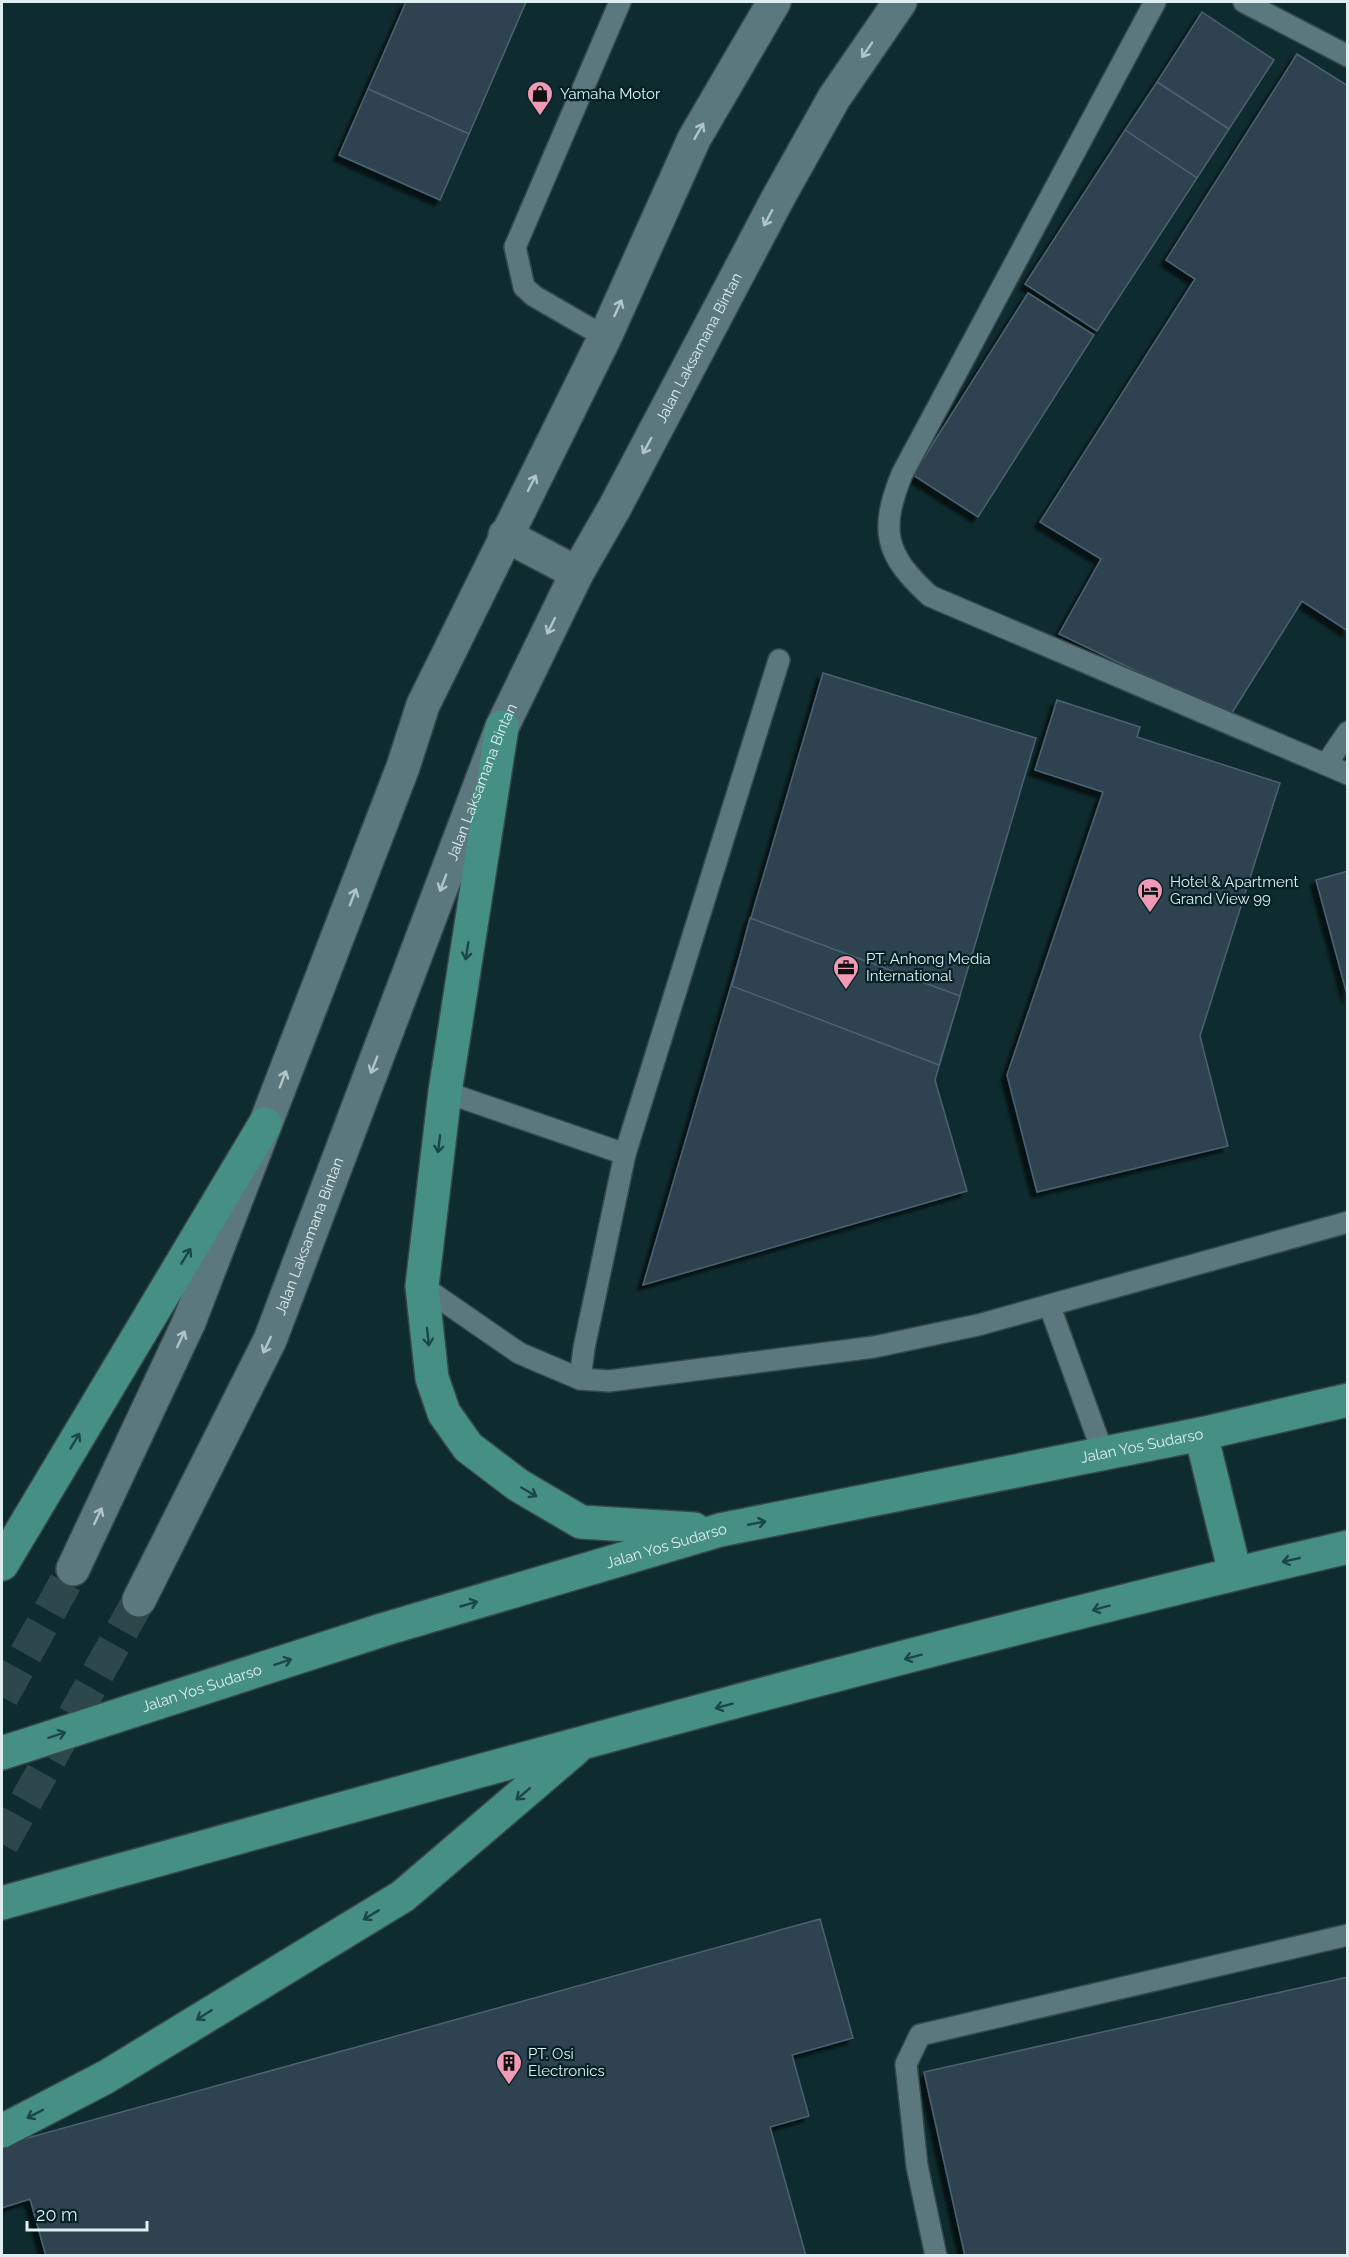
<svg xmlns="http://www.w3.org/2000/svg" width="1349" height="2257" font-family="Raleway,sans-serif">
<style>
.building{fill:#2d424f;stroke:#4c6270;stroke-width:1.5;filter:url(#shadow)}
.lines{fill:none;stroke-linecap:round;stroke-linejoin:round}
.secondary-tunnel{stroke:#2d484c;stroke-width:33;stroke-dasharray:33 16;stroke-linecap:butt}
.lane-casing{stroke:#35484b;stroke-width:24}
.secondary-casing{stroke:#35484b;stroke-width:36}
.primary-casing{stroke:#35484b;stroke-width:36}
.lane{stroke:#5a787d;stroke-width:21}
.secondary{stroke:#5a787d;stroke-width:33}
.primary{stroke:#468f85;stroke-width:33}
.oneway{stroke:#b0c5c8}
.oneway2{stroke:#1b4847}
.labels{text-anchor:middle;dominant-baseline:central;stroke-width:4.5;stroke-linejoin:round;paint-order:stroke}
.poi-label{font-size:15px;fill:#deeff1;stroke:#042226;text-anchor:start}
.street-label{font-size:15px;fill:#deeff1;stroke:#042226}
</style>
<defs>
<filter id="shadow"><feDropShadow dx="-5.5" dy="5.5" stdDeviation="1.5" flood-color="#0009"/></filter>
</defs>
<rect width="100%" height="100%" fill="#0e2b2f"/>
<g class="building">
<path d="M406,2H526L469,134L368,89Z"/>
<path d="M1202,12L1274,60L1229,129L1157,82Z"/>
<path d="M1297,54L1348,86V631L1302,601L1230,716L1059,634L1101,559L1040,522L1195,279L1166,260Z"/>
<path d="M1157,82L1229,129L1197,178L1125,130Z"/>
<path d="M368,89L469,134L440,200L339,155Z"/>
<path d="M1125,130L1197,178L1097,331L1025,284Z"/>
<path d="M1028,293L1094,335L978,517L913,475Z"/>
<path d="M823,673L1036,738L935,1080L967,1191L643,1285Z"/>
<path d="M1057,700L1140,727L1137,737L1280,783L1200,1036L1228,1146L1037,1192L1007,1075L1103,792L1035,770Z"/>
<path d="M1348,871V998L1316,880Z"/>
<path d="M750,918L960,996L939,1065L732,986Z"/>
<path d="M820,1919L853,2038L792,2055L809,2116L770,2127L806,2256H46L30,2199L2,2208V2145Z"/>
<path d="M1348,1977V2256H965L924,2072Z"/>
</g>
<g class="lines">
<g class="secondary-tunnel">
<path d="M2,1697L73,1569"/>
<path d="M2,1844L139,1600"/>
</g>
<defs>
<g id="lane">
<path d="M1155,2L902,474C879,531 885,555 930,596L1348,774"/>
<path d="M1244,2L1348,56"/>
<path d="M605,337L534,296L524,287L515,247L620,2"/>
<path d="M1327,763L1348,732"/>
<path d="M445,1092L625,1154"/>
<path d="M422,1286L519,1353L580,1379L609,1381L874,1347L978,1325L1348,1222"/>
<path d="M1050,1307L1103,1453"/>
<path d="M580,1379L584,1348L625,1154L779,660"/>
<path d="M936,2256L917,2166L906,2064L920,2035L1348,1935"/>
</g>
<g id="secondary">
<path d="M505,535L577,573"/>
<path d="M73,1569L189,1322L403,767L423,705L605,337L694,139L774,2"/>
<path id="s1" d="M139,1600L270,1340L502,727L577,573L615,507L778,198L834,98L900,2"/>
</g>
<g id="primary">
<path d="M502,727L445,1092L422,1286L432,1378L444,1413L468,1447L518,1485L581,1522L694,1529"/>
<path d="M1201,1434L1235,1573"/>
<path d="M2,1564L265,1124"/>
<path id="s2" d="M2,1753L382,1630L720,1530L1201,1434L1348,1400"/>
<path d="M2,1903C449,1779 896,1653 1348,1547"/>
<path d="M2,2131L106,2077L403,1896L575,1749"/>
</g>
</defs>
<use href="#lane" class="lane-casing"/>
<use href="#secondary" class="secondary-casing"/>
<use href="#primary" class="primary-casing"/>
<use href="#lane" class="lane"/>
<use href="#secondary" class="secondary"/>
<use href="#primary" class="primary"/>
</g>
<defs><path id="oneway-shaft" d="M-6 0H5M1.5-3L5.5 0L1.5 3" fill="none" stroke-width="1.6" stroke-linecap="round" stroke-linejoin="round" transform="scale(1.5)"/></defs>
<g class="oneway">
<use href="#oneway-shaft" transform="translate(867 50) rotate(125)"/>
<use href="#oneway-shaft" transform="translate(699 131) rotate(-60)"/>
<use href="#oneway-shaft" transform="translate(768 218) rotate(118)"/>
<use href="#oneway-shaft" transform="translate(618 308) rotate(-66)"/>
<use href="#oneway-shaft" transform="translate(647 446) rotate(118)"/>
<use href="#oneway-shaft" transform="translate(532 483) rotate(-63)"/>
<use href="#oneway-shaft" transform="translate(551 626) rotate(116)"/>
<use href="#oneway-shaft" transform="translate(443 883) rotate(111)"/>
<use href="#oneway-shaft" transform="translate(353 897) rotate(-69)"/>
<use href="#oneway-shaft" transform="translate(374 1065) rotate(111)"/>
<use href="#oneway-shaft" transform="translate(283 1079) rotate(-69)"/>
<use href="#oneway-shaft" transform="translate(181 1339) rotate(-65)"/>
<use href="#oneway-shaft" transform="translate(267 1345) rotate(115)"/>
<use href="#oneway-shaft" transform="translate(98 1516) rotate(-65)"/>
</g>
<g class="oneway2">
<use href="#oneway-shaft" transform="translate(467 951) rotate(99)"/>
<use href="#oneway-shaft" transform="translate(439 1144) rotate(97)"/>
<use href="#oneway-shaft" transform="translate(186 1256) rotate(-59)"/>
<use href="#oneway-shaft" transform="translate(428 1337) rotate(84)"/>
<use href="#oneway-shaft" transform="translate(75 1441) rotate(-59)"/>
<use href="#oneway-shaft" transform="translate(529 1492) rotate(30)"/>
<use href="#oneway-shaft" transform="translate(757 1523) rotate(-11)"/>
<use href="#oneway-shaft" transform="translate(1291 1560) rotate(167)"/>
<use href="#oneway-shaft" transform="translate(469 1604) rotate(-16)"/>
<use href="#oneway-shaft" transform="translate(1101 1608) rotate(165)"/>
<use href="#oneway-shaft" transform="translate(913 1657) rotate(165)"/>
<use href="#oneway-shaft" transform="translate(283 1662) rotate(-18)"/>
<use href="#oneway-shaft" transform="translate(724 1706) rotate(165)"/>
<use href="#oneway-shaft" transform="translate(57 1735) rotate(-18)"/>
<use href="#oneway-shaft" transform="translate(523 1794) rotate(140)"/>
<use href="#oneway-shaft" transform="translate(371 1915) rotate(149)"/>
<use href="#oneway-shaft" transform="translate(204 2015) rotate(148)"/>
<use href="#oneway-shaft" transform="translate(35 2114) rotate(153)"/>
</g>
<defs>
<symbol id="shop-pin" viewBox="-11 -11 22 30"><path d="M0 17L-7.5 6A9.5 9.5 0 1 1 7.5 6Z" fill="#f09ab6" stroke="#042226"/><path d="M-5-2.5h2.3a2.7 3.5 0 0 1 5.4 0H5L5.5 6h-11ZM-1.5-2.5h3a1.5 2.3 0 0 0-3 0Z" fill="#111"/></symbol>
<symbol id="hotel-pin" viewBox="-11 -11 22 30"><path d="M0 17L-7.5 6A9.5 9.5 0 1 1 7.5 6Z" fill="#f09ab6" stroke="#042226"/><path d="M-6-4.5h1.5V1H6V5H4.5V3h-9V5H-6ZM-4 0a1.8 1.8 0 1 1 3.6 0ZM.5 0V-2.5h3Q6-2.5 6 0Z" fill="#111"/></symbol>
<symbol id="office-pin" viewBox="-11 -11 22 30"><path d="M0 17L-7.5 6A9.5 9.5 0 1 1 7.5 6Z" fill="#f09ab6" stroke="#042226"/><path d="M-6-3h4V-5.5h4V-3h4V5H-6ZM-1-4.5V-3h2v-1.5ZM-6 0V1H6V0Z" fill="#111"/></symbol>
<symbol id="building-pin" viewBox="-11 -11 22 30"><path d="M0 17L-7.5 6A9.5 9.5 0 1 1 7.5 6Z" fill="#f09ab6" stroke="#042226"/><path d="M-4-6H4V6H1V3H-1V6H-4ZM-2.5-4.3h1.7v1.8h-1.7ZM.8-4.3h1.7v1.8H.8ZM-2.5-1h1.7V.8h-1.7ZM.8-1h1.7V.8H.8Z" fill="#111"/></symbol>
</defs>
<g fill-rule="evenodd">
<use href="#shop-pin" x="525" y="79" width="30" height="40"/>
<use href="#hotel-pin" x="1135" y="876" width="30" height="40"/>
<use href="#office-pin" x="831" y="953" width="30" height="40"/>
<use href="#building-pin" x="494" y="2048" width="30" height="40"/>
</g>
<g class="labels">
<g class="poi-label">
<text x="560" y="94">Yamaha Motor</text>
<text x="1170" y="882">Hotel &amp; Apartment<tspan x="1170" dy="17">Grand View 99</tspan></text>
<text x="866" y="959">PT. Anhong Media<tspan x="866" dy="17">International</tspan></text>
<text x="528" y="2054">PT. Osi<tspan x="528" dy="17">Electronics</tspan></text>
</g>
<g class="street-label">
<text stroke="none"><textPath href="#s1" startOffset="1374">Jalan Laksamana Bintan</textPath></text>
<text stroke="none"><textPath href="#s1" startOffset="888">Jalan Laksamana Bintan</textPath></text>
<text stroke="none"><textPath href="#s1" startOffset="402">Jalan Laksamana Bintan</textPath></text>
<text stroke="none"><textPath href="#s2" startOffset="1182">Jalan Yos Sudarso</textPath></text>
<text stroke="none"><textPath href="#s2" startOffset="696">Jalan Yos Sudarso</textPath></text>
<text stroke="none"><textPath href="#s2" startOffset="210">Jalan Yos Sudarso</textPath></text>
</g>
</g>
<rect width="1349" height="2257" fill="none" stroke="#deeff1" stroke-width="6"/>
<path d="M27 2221v9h120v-9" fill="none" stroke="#deeff1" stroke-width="3"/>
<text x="36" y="2221" font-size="18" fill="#deeff1" stroke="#042226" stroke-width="4.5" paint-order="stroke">20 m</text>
</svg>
